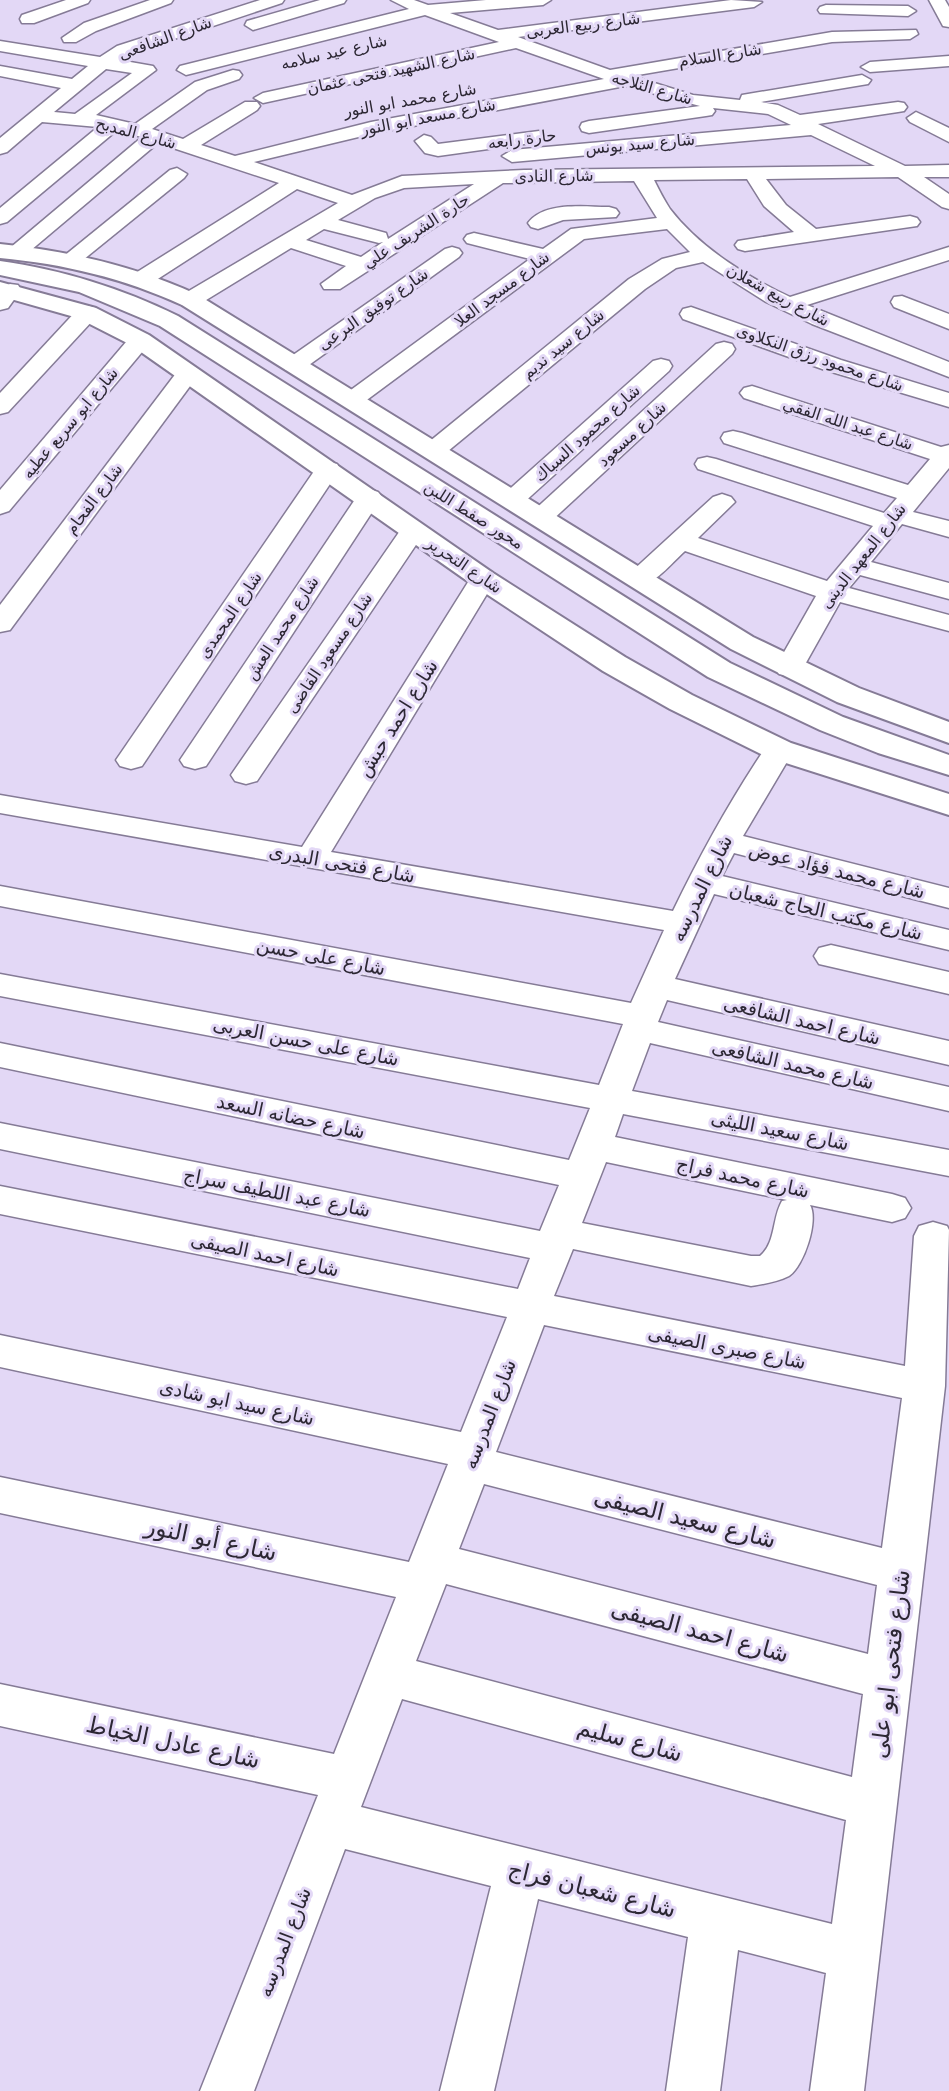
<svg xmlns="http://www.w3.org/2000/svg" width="949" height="2091" font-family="'DejaVu Sans',Vazirmatn,sans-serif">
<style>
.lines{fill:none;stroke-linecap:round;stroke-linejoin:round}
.minor-casing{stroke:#857b96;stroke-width:3}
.tertiary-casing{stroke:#857b96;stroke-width:4}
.primary-casing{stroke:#857b96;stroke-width:4}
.minor{fill:#fff;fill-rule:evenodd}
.tertiary{fill:#fff;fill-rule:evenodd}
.primary{fill:#fff;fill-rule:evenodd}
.labels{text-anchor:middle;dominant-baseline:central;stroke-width:6;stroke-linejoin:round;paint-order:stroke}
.far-street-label{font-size:16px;fill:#2c2733;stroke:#e3d8f6}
.street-label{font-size:19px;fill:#2c2733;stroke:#e3d8f6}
.near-street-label{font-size:23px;fill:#2c2733;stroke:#e3d8f6}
</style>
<rect width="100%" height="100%" fill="#e3d8f6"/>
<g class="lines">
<defs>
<g id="minor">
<path d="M66,0H90L88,3L34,23H22L20,19L22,15Z"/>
<path d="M150,0H173L171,3L96,31L76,42H64L62,38L84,23Z"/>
<path d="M260,0H284L282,3L129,54L119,60L153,66L156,70L96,115L135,124L195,82L233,70L239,71L242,75L239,79L207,90L152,129L183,139L245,102H257L260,106L257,110L201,145L235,156L371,122L604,79L516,48L263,103L254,98L263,93L499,42L425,15L186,75L177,70L180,66L409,9L391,0H414L428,5L486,0H551L543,5L450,13L498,30L731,0L762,2L754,7L518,37L610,70L832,32L916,30L918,34L910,39L832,42L632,76L693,95L740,100L742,95L862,75L871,80L868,84L761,102L778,105L800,115L898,102L904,103L907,107L904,111L898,112L818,124L905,166L949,165V177H924L949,194V209L942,207L898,177L766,179L786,205L816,229L910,216L917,218L920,222L917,226L745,251L738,249L735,245L738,241L794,232L764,206L747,179L654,180C659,190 664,200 670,209C699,247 747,277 790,297L949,247V260L807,305L949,362V377L812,324L766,302L703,262L676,268L645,289L442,456L433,458L424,456L421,451L424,446L629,279L662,259L690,252L667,229L584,239L360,405H344L340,400L344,395L530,259L467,243L464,239L467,235L474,233L543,249L571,229L657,218L634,181L503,183L340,289H324L321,284L346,266L291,248L198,305H182L179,300L182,295L338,203L297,189L150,284H134L131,279L134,274L279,183L158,143L24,256H10L7,252L10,248L142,137L116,131L7,222L0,224V208L98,127L42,122L7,152L0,154V138L61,88L0,76V66L72,79L88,66L0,51V41L100,57L117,46ZM106,69L132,73L75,114L54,112ZM625,86L700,106L589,121L582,123L580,127L582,131L589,133L706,116L712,115L715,111L713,108L768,114L791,125L512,150L502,156L512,162L811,135L875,166L524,170L402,176L352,195L254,162L371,134ZM474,184L388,239L386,233L338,220L375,198L404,188ZM324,229L379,243L383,242L361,257L306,240Z"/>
<path d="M320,0H346L344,3L253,30L245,25L247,21Z"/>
<path d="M929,0H945L949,7V27L943,26Z"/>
<path d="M826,5L908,6L916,11L908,16L820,13L818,10L820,7Z"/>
<path d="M949,56V66L870,72L861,67L870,62Z"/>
<path d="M916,112L949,128V142L910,122L907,118Z"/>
<path d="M539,131L546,133L548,137L546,141L438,156L425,153L415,141L424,135L431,137L438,144Z"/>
<path d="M177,168L187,174L184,178L78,264H64L61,260L64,256L170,170Z"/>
<path d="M609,207L616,209L619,213L616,217L563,220L538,229L531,227L528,223C544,201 585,207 609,207Z"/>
<path d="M452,247L459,249L462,253L459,257L302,370H286L283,365L286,360L445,249Z"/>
<path d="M10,284L18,285L21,290L8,308L0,310V289Z"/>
<path d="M902,296L949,314V329L894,307L891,302L894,297Z"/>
<path d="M87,306L95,308L98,313L95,318L8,412L0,414V393L79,308Z"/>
<path d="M691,307L841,360L949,393V407L825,370L683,319L680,314L683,309Z"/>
<path d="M140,333L148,335L151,340L148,345L9,511L0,514V490L132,335Z"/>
<path d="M724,342L732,344L735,349L732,354L549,523L540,526L531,523L527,518L531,513L716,344Z"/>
<path d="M661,359L669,361L672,366L669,371L521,505L512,508L503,505L499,500L503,495L653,361Z"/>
<path d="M188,366L196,368L199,373L196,378L10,630L0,632V605L180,368Z"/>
<path d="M752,386L941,447L949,445V468L913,512L949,521V537L902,524L871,562L949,583V599L860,575L849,588L949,615V631L840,602L803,668L799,674L789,676L779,674L775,668L816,596L685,551C669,565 652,590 630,585L626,579L630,573L713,497L722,494L731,497L735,502L698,538L827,581L873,526L698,469L695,464L698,459L707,457L716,459L884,513L897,498L724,443L721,438L724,433L733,431L742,433L908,485L930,459L744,398L740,393L744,388Z"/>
<path d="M328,462L337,464L340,469L142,766L131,769L120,766L116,760L319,464Z"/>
<path d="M369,489L378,492L382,497L210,760L206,766L195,769L184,766L180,760L360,492Z"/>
<path d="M413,522L422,525L426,530L261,775L257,781L246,784L235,781L231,775L404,525Z"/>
<path d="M483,571L492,573L496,579L331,852L673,911C701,853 732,797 768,744L779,741L790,744L794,750L743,836L949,888V908L734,853L722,876L949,930V950L714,894L675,979L949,1041V1065L667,1000L658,1022L949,1087V1111L650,1043L632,1091L949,1150V1176L623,1114L615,1137L892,1194L905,1198L911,1208L905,1218L892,1222L810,1205C819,1220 804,1266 789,1276C778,1282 763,1284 751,1286L573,1249L554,1296L905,1366L914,1236L919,1226L933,1222L947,1226L949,1230L945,1386L864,2091H810L826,1973L738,1950L720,2091H666L688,1937L538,1899L494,2091H440L491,1886L345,1849L254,2091H200L318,1795L0,1726V1684L334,1754L396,1597L0,1513V1477L409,1562L448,1464L0,1367V1335L461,1432L507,1317L0,1214V1186L518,1289L530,1258L0,1149V1123L540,1231L559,1185L0,1067V1043L569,1160L590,1108L0,996V974L599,1085L623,1024L0,906V886L631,1003L664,930L0,813V795L302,847L470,579L474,573ZM606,1162L787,1200L782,1201C772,1218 776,1243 760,1256H751L582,1223ZM544,1325L902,1398L882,1548L496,1452ZM484,1484L877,1585L868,1654L459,1549ZM446,1584L863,1694L852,1777L416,1661ZM402,1699L846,1820L832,1924L361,1807Z"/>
<path d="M831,945L949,972V994L819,964L814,956L819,948Z"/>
</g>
<g id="tertiary">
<path d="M0,244C69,251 135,266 198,295L753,637L859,688L949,722V743L837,702L731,649L182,305C123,278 64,264 0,258Z"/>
<path d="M0,282L96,308L149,335L493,573L625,657L692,695L791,743L949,794V815L767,757L670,709L603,671L473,585L131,345L78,318L0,296Z"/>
</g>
<path id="primary" d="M0,261C63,270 121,288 178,316L730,663L843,717L949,755V775L878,753L820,730L708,677L160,326L79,292L0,275Z"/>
</defs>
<use href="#minor" class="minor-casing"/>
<use href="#tertiary" class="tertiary-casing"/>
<use href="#primary" class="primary-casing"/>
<use href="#minor" class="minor"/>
<use href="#tertiary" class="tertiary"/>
<use href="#primary" class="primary"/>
</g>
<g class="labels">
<g class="far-street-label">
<text transform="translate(583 25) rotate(-7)">شارع ربيع العربى</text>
<text transform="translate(165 38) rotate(-20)">شارع الشافعى</text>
<text transform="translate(334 52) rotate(-13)">شارع عيد سلامه</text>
<text transform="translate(720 55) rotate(-9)">شارع السلام</text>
<text transform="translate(391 71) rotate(-12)">شارع الشهيد فتحى عثمان</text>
<text transform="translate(652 88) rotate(16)">شارع الثلاجه</text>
<text transform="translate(410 100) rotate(-10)">شارع محمد ابو النور</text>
<text transform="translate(428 117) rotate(-11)">شارع مسعد ابو النور</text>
<text transform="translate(136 133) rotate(15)">شارع المدبح</text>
<text transform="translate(522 139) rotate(-7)">حارة رابعه</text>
<text transform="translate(640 144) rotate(-5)">شارع سيد يونس</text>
<text transform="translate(554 176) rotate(-1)">شارع النادى</text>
<text transform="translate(416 231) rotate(-33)">حارة الشريف علي</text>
<text transform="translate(502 289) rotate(-37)">شارع مسجد العلا</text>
<text transform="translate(778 295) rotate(28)">شارع ربيع شعلان</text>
<text transform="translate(373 309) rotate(-35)">شارع توفيق البرعى</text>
<text transform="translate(563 344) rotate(-39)">شارع سيد نديم</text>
<text transform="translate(820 358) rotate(19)">شارع محمود رزق النكلاوى</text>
<text transform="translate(70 423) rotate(-50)">شارع ابو سريع عطيه</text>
<text transform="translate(848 424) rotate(18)">شارع عبد الله الفقي</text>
<text transform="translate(587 433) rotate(-42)">شارع محمود السباك</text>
<text transform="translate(632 434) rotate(-43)">شارع مسعود</text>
<text transform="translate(94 499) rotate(-53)">شارع الفحام</text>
<text transform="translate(474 515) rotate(32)">محور صفط اللبن</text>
<text transform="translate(863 556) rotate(-52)">شارع المعهد الدينى</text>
<text transform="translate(464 565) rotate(34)">شارع التحرير</text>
<text transform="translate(230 615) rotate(-56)">شارع المحمدى</text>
<text transform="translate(282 628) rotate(-57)">شارع محمد العش</text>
<text transform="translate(329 653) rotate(-56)">شارع مسعود القاضى</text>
</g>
<g class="street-label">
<text transform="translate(397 718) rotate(-58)">شارع احمد حبش</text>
<text transform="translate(342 863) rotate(10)">شارع فتحى البدرى</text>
<text transform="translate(837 870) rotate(14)">شارع محمد فؤاد عوض</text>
<text transform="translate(701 888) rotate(-64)">شارع المدرسه</text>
<text transform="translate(826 911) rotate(13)">شارع مكتب الحاج شعبان</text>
<text transform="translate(321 956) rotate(11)">شارع على حسن</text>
<text transform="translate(802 1020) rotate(13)">شارع احمد الشافعى</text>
<text transform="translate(306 1041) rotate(11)">شارع على حسن العربى</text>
<text transform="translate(793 1064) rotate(13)">شارع محمد الشافعى</text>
<text transform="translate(291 1116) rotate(12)">شارع حضانه السعد</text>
<text transform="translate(780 1130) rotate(11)">شارع سعيد الليثى</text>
<text transform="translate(743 1177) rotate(12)">شارع محمد فراج</text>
<text transform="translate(277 1192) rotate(11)">شارع عبد اللطيف سراج</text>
<text transform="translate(265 1254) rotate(12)">شارع احمد الصيفى</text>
<text transform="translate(727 1347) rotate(11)">شارع صبرى الصيفى</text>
<text transform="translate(237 1402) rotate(12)">شارع سيد ابو شادى</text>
<text transform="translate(489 1414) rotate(-69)">شارع المدرسه</text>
<text transform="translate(284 1942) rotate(-69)">شارع المدرسه</text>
</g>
<g class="near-street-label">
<text transform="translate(685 1518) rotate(14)">شارع سعيد الصيفى</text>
<text transform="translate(211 1539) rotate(12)">شارع أبو النور</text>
<text transform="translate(700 1631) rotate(15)">شارع احمد الصيفى</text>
<text transform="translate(890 1664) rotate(-83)">شارع فتحى ابو على</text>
<text transform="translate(630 1740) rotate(15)">شارع سليم</text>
<text transform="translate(173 1742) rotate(12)">شارع عادل الخياط</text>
<text transform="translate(592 1889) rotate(14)">شارع شعبان فراج</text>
</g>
</g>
</svg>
